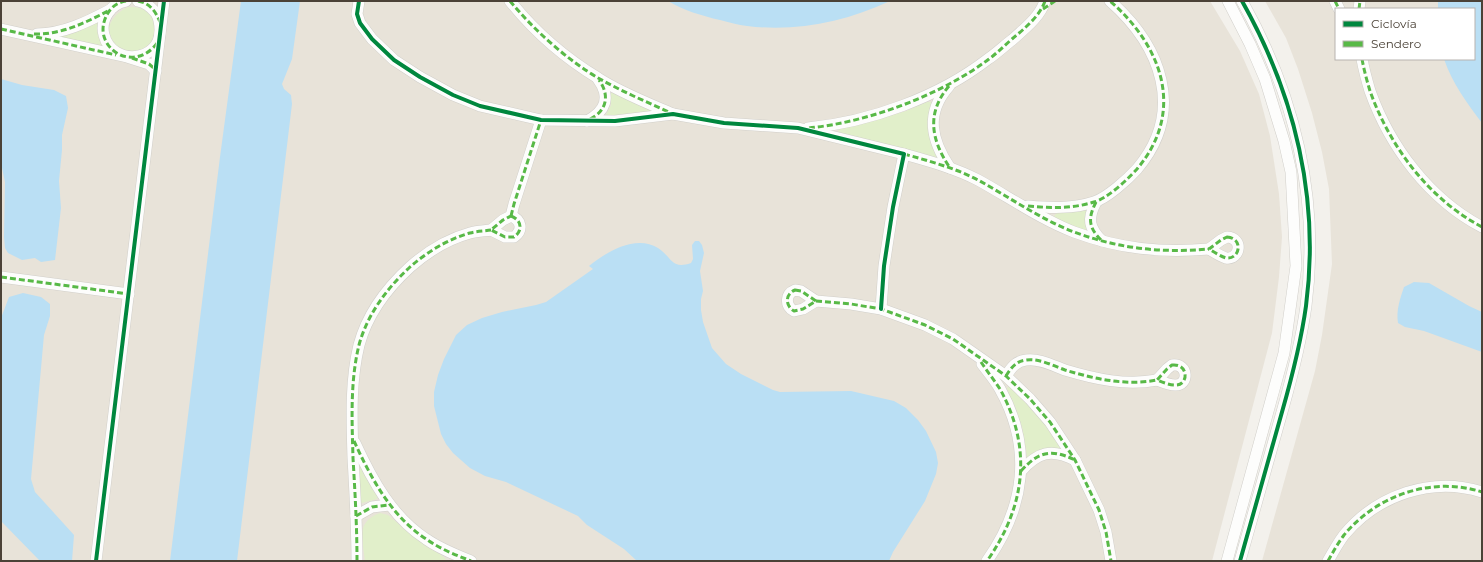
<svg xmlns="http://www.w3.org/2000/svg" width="1483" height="562" font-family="Montserrat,sans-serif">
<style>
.residential{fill:#e8e3d9;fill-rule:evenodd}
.green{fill:#e1efca}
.water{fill:#badff4}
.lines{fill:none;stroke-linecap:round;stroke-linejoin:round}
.minor-casing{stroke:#d1cfca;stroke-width:12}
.minor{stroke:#fdfdfc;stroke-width:11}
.quiet{stroke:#58b947;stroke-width:3;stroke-dasharray:6 3;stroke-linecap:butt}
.cycleway-casing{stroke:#fff;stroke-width:6}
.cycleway{stroke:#00873e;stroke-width:4}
</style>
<rect width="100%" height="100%" fill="#f3f1ec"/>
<g class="residential">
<path d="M1,1H1210L1240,51L1259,94L1270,136L1279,194L1282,237L1279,277L1272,333L1212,561H1Z"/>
<path d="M1265,1H1482V561H1262L1315,371L1322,335L1332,264L1329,189L1322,152L1312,113L1298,69L1286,38ZM1336,9H1474V59H1336Z"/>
</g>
<g class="green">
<path d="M128,7C145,6 159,15 157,34C156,39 151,44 149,48L127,53C123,51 117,48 114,44C101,30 114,13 128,7Z"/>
<path d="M99,21L105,48L52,36Z"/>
<path d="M614,92L651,109V113L607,119L606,115L611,105L610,94Z"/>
<path d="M927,102H931L932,106V143L937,156L936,159L839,133L838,129L843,127L879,119L906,111Z"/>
<path d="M1085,210L1088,212L1089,231H1085L1055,220L1054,216L1057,213Z"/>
<path d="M1010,386L1039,415L1062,448L1058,451L1030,458L1027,457L1022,427L1008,391L1007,388Z"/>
<path d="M363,467L378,494L377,499L362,503L358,501L357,469Z"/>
<path d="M380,513L388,515L407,531L444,557L447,561H365C363,539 355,522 380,513Z"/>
</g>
<g class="water">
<path d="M241,1H300L292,59L282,84L284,89L291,95L292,104L237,561H170L220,157Z"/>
<path d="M668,1H890C845,22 796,32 747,26C738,25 729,22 720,20C702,16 683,10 668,1Z"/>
<path d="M1438,1H1482V123C1467,103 1452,83 1444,59H1474V9H1438Z"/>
<path d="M1,79L22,85L54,90L66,96L68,108L62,135V150L59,181L61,208L55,260L41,262L35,258L22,260L8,253L5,248L4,237L5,182L1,163Z"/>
<path d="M695,241H699L702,245L704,253L700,271L703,291L701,299V310L703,322L712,348L726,364L741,374L773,390L780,392L851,391L894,401L906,408L918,420L926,431L936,452L938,463L936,474L925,501L893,552L889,561H637L624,549L587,525L578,516L506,482L485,476L470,468L453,453L446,444L441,434L434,406V392L438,375L444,359L456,335L467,325L482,318L502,312L536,305L546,302L593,269L589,266C606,252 636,234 658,248C672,257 671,270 691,263L693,259L692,245Z"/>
<path d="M1414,282L1429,283L1469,306L1482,312V352L1424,331L1405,327L1398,323C1396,310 1400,299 1404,287Z"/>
<path d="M23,293L41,297L50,304V316L44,335L31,479L35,492L74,535L72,561H40L1,521V318L9,297Z"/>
</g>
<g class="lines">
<defs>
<g id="minor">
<path d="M126,1C110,4 100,20 104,35C112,67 161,62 160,30C160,24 159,18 156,13C151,7 146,2 138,1"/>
<path d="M359,1L357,14L360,23L372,39L394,60L420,77L453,95L480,106L541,120L615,121L673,114L724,123L798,128L904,154L893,207L884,266L881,309"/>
<path d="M510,1C534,31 565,58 598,78C621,93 648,103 673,114"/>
<path d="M1335,1L1339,9"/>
<path d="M1359,9L1360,1"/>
<path d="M1,29L127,57L149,64L156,71"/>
<path d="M37,34C63,34 87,22 110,10"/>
<path d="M1362,59C1364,70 1367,81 1370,91C1390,147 1429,199 1482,227"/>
<path d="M949,86C925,113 931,140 950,168"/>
<path d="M587,121C606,111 611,97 598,79"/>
<path d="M808,128C870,122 939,97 988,59C997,53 1004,46 1012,40C1024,29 1040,17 1045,1"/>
<path d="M904,154C929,161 955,168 978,180C1009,197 1042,220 1074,232C1120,249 1161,253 1209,249"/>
<path d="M1096,202C1087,219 1089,228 1102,241"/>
<path d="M1028,206C1050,208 1073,209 1094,202C1107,198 1128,179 1137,169C1186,111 1161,46 1110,1"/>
<path d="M511,216L514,204L541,120"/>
<path d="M511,216C522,220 523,231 514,237H505L491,230L503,220Z"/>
<path d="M1227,237C1244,238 1240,260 1226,258C1220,256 1214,252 1209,249L1221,240Z"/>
<path d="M1,277L129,294"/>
<path d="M795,290L801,291L816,301L803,309L794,311C785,306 785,294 795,290Z"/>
<path d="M816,301L851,304L881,309L925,325L953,339L1006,376L1030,399L1050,422L1075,460L1099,510L1106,532L1111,561"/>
<path d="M982,364C988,372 995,380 1000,389C1033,448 1025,507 987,561"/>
<path d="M1172,365C1189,363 1189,386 1175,385C1169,385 1162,382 1157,380L1167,369Z"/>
<path d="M1006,376C1011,368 1016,361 1026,360C1039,358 1054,366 1065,370C1095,379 1126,386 1157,380"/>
<path d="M355,443C372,480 392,517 426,539C440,549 456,555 471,561"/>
<path d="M1021,471C1038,452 1051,448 1075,460"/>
<path d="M356,516L372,507L389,505"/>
<path d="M96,561L164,1"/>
<path d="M357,561C357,527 355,492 353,458C352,420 350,382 359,345C367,315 387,288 410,267C427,252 448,239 470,233C477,231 484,231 491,230"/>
<path d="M1227,561L1284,353L1296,266L1291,172L1284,141L1265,79L1250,44L1228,1"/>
<path d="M1240,561C1254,511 1268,462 1282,412C1292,377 1301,342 1306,306C1320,199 1295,95 1242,1"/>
<path d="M1328,561C1333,552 1338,543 1344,535C1377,495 1432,476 1482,492"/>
</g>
</defs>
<use href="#minor" class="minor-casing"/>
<use href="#minor" class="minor"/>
<g class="quiet">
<path d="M126,1C119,2 112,6 108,13C88,45 133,77 158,42"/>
<path d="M138,1C150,3 156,12 160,22"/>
<path d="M510,1C533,29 568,61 600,79C623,92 647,102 671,113"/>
<path d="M1335,1L1339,9"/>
<path d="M1043,9L1055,1"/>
<path d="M1359,9L1360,1"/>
<path d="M1,29L116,55"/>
<path d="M34,34C61,35 87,22 110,10"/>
<path d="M132,58L149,64L156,70"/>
<path d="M1362,59C1364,70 1367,81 1370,91C1390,147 1429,199 1482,227"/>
<path d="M949,86C926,113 931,140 950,168"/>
<path d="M590,119C607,111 610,95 599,80"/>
<path d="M809,128C869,122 941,95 989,59C997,53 1004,46 1012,39C1024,29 1040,16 1045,1"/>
<path d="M904,154C929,161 955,168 978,180C1009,197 1042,220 1074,232C1120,249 1161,253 1209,249"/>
<path d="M1096,202C1088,218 1088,227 1101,240"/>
<path d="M1028,206C1050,208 1072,209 1094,202C1107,199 1128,179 1137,169C1186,111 1162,46 1110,1"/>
<path d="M511,216L514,204L541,120"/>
<path d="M511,216C522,220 523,231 514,237H505L491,230L503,220Z"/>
<path d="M1227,237C1244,238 1240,260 1226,258C1220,256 1214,252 1209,249L1221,240Z"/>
<path d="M1,277L129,294"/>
<path d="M795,290L801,291L816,301L803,309L794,311C785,306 785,294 795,290Z"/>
<path d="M816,301L851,304L881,309L925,325L953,339L1006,376L1030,399L1050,422L1075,460L1099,510L1106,532L1111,561"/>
<path d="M981,362C987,371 994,380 1000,389C1033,449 1025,507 987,561"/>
<path d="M1172,365C1189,363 1189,386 1175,385C1169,385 1162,382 1157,380L1167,369Z"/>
<path d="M1006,376C1011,368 1016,361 1026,360C1039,358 1054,366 1065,370C1095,379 1126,386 1157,380"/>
<path d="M354,441C371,478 391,516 426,539C440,549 456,555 471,561"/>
<path d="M1021,471C1038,452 1051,448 1075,460"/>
<path d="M356,516L372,507L389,505"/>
<path d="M357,561C357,527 355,492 353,458C352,420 350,382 359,345C367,315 387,288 410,267C427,252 448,239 470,233C477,231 484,231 491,230"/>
<path d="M1328,561C1333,552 1338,543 1344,535C1377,495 1432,476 1482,492"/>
</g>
<defs>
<g id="cycleway">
<path d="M359,1L357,14L360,23L372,39L394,60L420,77L453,95L480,106L541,120L615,121L673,114L724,123L798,128L904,154L893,207L884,266L881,309"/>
<path d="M96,561L164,1"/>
<path d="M1240,561C1254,511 1268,462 1282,412C1292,377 1301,342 1306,306C1320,199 1295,95 1242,1"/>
</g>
</defs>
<use href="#cycleway" class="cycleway-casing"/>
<use href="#cycleway" class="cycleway"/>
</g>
<rect width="1483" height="562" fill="none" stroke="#4b4237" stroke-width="4"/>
<rect x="1335" y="8" width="140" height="52" fill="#ffffff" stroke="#b7b3af"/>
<rect x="1343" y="21" width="20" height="6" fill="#00873e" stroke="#b7b3af"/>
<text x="1371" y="28" font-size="12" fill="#4b4237">Ciclovía</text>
<rect x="1343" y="41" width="20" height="6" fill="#58b947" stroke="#b7b3af"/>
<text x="1371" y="48" font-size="12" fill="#4b4237">Sendero</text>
</svg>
